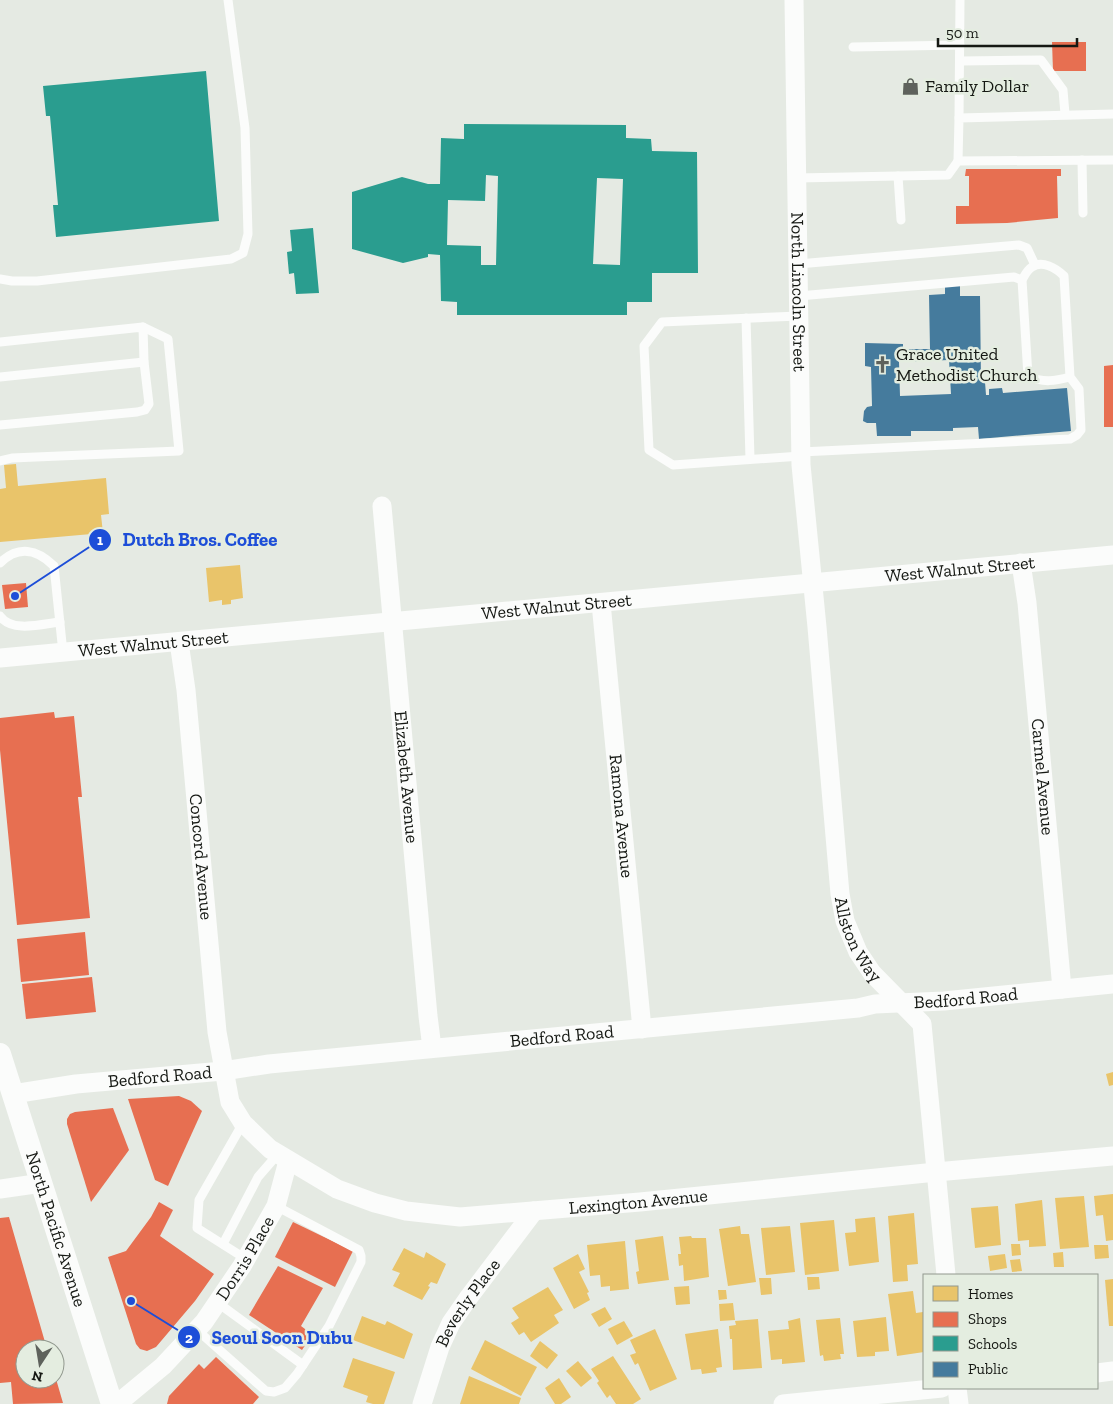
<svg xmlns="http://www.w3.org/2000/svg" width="1113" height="1404" font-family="'Zilla Slab',serif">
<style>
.homes{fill:#e9c46a}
.shops{fill:#e76f51}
.schools{fill:#2a9d8f;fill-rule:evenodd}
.public{fill:#457b9d;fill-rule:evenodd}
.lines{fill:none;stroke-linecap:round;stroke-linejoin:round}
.service{stroke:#fbfcfb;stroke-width:9}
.minor{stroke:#fbfcfb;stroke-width:19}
.tertiary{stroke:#fbfcfb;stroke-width:22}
.labels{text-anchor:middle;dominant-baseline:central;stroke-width:5;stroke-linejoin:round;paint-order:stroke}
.poi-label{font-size:18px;fill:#151813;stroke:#e4ede0;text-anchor:start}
.street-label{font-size:18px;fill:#151813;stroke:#e4ede0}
.leader{fill:none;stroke:#1d4ed8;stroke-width:2}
.callout-dot{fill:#1d4ed8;stroke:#e4ede0;stroke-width:2}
.mark-label{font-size:15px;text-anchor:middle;font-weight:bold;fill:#fff}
.callout-label{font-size:19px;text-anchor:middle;font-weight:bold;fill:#1d4ed8;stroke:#e4ede0;stroke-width:5;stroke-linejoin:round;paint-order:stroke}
</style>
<rect width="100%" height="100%" fill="#e5eae3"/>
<g class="homes">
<path d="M16,464L18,486L106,478L109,514L101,515L103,533L0,542V489L6,488L4,465Z"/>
<path d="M240,565L243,598L231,600V604L222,605V600L209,602L206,568Z"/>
<path d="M1113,1072V1085L1109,1086L1106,1074Z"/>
<path d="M1113,1194V1240L1106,1241L1103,1215L1096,1216L1094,1196Z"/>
<path d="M1084,1196L1089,1247L1060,1249L1055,1198Z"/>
<path d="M1042,1200L1046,1246L1029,1247V1240L1018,1241L1015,1204Z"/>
<path d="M998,1206L1001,1245L975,1248L971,1208Z"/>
<path d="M914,1213L918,1264L907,1265L908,1281L893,1282L888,1216Z"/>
<path d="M875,1217L879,1262L849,1266L845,1233L856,1232L855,1219Z"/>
<path d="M834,1220L839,1271L805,1275L800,1223Z"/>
<path d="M740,1226L741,1234H749L756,1282L728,1286L719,1229Z"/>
<path d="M790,1226L795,1272L766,1275L761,1228Z"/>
<path d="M663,1236L669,1280L638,1284L636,1272L639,1271L635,1240Z"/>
<path d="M691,1236L692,1238H706L709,1277L684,1281L683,1265L679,1266L678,1254H681L679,1237Z"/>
<path d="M625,1241L629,1289L610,1291V1286L601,1287L600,1275L590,1276L587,1245Z"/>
<path d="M1011,1244H1020L1021,1255L1012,1256Z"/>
<path d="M1094,1245H1108L1109,1258L1095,1259Z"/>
<path d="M404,1248L424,1258L426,1252L446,1264L437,1284L431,1282L428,1286L430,1287L422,1300L393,1286L400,1273L392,1270Z"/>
<path d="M1063,1252L1064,1267H1054L1053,1253Z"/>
<path d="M578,1254L585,1269L579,1272L589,1292L587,1293L590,1300L574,1309L553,1268Z"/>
<path d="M1005,1254L1007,1268L990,1271L988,1256Z"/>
<path d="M1020,1259L1022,1271L1012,1272L1010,1260Z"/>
<path d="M807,1277H819L820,1289L808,1290Z"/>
<path d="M759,1278H771L772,1294L761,1295Z"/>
<path d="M1113,1279V1326H1109L1105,1280Z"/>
<path d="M689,1286L690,1304L676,1305L674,1287Z"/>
<path d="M548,1287L563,1310L554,1315L559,1323L531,1342L524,1332L519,1335L511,1323L519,1318L512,1308Z"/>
<path d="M718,1290H726L727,1299L719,1300Z"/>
<path d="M913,1291L916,1313L923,1312L924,1352L897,1356L888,1294Z"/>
<path d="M733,1303L735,1320L720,1321L719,1304Z"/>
<path d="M605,1307L612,1319L599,1327L591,1314Z"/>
<path d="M362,1316L385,1325L387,1321L413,1334L404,1359L353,1340Z"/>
<path d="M886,1317L889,1351L875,1352V1356L857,1357L853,1321Z"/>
<path d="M800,1318L805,1362L782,1364V1359L771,1360L768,1331L789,1329L788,1321Z"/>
<path d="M840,1318L844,1354H840L841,1359L824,1361L823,1355L820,1356L816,1320Z"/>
<path d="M758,1319L762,1368L733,1370L732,1339H730L729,1326L736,1325L735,1321Z"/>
<path d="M624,1321L633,1336L617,1345L608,1329Z"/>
<path d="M655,1329L677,1379L650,1391L638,1363L635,1365L630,1355L636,1353L630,1340Z"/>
<path d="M718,1329L722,1367L716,1368L717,1372L702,1374L701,1369L691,1370L685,1334Z"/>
<path d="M485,1340L537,1367L521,1396L471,1369Z"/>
<path d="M540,1341L558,1355L547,1369L530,1356Z"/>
<path d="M613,1356L641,1399L633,1404H616L610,1395L607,1398L597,1383L599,1381L591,1369Z"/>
<path d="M353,1358L395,1372L384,1404H373L366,1402L368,1396L343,1387Z"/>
<path d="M578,1361L592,1378L581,1387L566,1371Z"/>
<path d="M469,1376L521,1398L519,1404H460Z"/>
<path d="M559,1378L571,1397L561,1404H555L545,1388Z"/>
</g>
<g class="shops">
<path d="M1052,42H1086V71H1053Z"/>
<path d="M966,169H1061V176H1057L1058,218L1007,223L956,224V206H969V176H965Z"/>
<path d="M1113,365V427H1104V366Z"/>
<path d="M26,583L28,607L5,609L2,585Z"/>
<path d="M54,712L55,718L74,716L82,797H78L90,918L17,925L0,750V718Z"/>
<path d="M85,932L89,975L21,982L17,939Z"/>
<path d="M92,977L96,1012L26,1019L22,984Z"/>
<path d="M179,1096L191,1101L202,1111L168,1186L155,1180L128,1099Z"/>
<path d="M113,1108L129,1150L91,1202L67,1124V1119L70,1114L75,1112Z"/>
<path d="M159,1202L173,1210L160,1236L214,1274L195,1301L156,1347L147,1351L140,1349L136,1344L108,1257L126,1251L151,1217Z"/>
<path d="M9,1217L47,1349H25V1379H56L63,1403L13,1404L11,1382L0,1383V1218Z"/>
<path d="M293,1222L353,1251L335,1287L275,1257Z"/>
<path d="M278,1266L323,1288L301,1326L309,1332L307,1335L310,1338L302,1350L249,1315Z"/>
<path d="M216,1357L259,1397L253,1404H167L169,1396L199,1364L204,1369Z"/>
</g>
<g class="schools">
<path d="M206,71L219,221L56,237L53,205H58L50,116H46L43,86Z"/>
<path d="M464,124L626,125V138L651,139L652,151L697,152L698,273H652V302H627V315H457V302L441,301L440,255L428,254V257L403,263L352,249V192L402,177L428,184H440L441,138L464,139ZM486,175L498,176L496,265H481V246L447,245L448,200L485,201ZM597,178L623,179L620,265L593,264Z"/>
<path d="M313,228L319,293L296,294L294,273L289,274L287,252L292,251L290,230Z"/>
</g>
<path class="public" d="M945,286H960V296H980L981,382H985L986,395H989V389L1002,388L1003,393L1067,388L1071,431L979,439L978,427L953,428V431H911V436H877L876,423H867L863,421L864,411L867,407L872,406L871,367L865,366V343L903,344V349H930L929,295L945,294ZM949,360L951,394L900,396L899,362Z"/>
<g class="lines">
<g class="service">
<path d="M853,47L960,45"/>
<path d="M961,61L1041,60L1063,90L1065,114"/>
<path d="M1113,114L959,118L958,161L1113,160"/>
<path d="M959,118L960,0"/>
<path d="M1082,160L1083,213"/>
<path d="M898,176L901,220"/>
<path d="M797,178L948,175L958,161"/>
<path d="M798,264L1019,245L1027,248L1035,265"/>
<path d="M0,279L12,281H37L231,259L243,253L248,234L245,128L228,0"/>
<path d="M799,296L1014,277L1022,280"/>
<path d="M799,316L662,322L644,346L649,450L673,465L801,456"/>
<path d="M746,318L750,459"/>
<path d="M0,342L143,327L144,362L149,404L145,410L137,412L0,425"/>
<path d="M0,377L144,362"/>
<path d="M801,452L1070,439L1077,435L1081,430L1079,389L1070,377L1064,276C1056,268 1042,260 1032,267C1027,270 1025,275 1022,280L1028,376C1043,383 1055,381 1070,377"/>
<path d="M0,461L12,458L179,451L168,339L143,327"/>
<path d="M0,563C18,545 37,549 54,566L63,653"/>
<path d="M0,616C12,633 42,624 60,622"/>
<path d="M243,1123L199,1200L197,1228L246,1259"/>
<path d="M223,1244L258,1177L278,1154"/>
<path d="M218,1303L303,1365"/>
<path d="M197,1330L266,1391L274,1392L285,1388L297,1374L329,1326L361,1262V1256L359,1250L276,1206"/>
</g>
<g class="minor">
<path id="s1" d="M794,0L801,465L817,627L840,894L845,921L858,952L872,973L922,1024L946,1275"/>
<path id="s2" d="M382,506L428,1016L432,1048"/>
<path id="s3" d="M1021,563L1027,603L1062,989"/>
<path id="s4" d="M601,603L642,1029"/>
<path id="s5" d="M179,642L186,690L217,1032L230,1102L243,1123L270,1149L337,1189L375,1203L406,1211L460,1217L640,1202L936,1172L1113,1156"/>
<path id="s6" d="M0,658L1113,555"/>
<path id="s7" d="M13,1094L76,1084L223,1071L269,1064L858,1008L875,1004L944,1001L1113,984"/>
<path d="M0,1189L42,1183"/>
<path d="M1097,1373L1113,1371"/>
<path d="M957,1388L959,1404"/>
<path id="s8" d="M117,1404L163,1366L204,1322L242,1266L276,1206L288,1161"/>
<path id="s9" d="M422,1404L440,1347L451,1323L469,1297L534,1211"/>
<path d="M783,1404L942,1388"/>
</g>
<path class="tertiary" id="s10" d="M0,1054L112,1404"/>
</g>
<defs>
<symbol id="shop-bare" viewBox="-9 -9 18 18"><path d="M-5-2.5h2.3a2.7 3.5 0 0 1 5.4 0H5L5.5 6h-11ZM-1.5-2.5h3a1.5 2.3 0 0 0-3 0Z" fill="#5e625c" stroke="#e4ede0" stroke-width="2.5" paint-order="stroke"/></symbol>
<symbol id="church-bare" viewBox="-9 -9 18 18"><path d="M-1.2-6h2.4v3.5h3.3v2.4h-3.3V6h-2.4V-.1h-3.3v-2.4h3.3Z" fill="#5e625c" stroke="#e4ede0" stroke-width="2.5" paint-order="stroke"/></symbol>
</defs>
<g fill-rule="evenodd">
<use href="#shop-bare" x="898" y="74" width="25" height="25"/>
<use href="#church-bare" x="870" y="352" width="25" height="25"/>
</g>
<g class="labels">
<g class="poi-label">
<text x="925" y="86">Family Dollar</text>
<text x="896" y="354">Grace United<tspan x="896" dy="21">Methodist Church</tspan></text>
</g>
<g class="street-label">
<text stroke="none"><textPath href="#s1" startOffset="292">North Lincoln Street</textPath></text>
<text stroke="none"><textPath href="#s6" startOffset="964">West Walnut Street</textPath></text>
<text stroke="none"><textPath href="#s6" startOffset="559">West Walnut Street</textPath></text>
<text stroke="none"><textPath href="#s6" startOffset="154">West Walnut Street</textPath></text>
<text stroke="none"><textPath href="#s3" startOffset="215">Carmel Avenue</textPath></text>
<text stroke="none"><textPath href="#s2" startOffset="272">Elizabeth Avenue</textPath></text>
<text stroke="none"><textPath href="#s4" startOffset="214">Ramona Avenue</textPath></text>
<text stroke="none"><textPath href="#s5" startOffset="216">Concord Avenue</textPath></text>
<text stroke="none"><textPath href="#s1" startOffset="945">Allston Way</textPath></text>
<text stroke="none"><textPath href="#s7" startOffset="958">Bedford Road</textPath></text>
<text stroke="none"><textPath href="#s7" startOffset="552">Bedford Road</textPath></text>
<text stroke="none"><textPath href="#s7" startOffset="148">Bedford Road</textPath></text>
<text stroke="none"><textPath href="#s5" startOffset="909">Lexington Avenue</textPath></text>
<text stroke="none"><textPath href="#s10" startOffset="184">North Pacific Avenue</textPath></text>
<text stroke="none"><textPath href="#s8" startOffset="196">Dorris Place</textPath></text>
<text stroke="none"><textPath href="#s9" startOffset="112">Beverly Place</textPath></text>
</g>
</g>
<path class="leader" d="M15 596L100 540M131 1301L189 1337"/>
<g class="callout-dot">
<circle cx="15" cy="596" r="5"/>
<circle cx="131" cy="1301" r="5"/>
<circle cx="100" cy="540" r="12"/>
<circle cx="189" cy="1337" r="12"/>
</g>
<g class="mark-label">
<text x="100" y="545">1</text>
<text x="189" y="1343">2</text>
</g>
<g class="callout-label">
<text x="200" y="546">Dutch Bros. Coffee</text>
<text x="282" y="1344">Seoul Soon Dubu</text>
</g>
<rect x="923" y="1274" width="175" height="115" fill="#e4ede0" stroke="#91988e"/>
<rect x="933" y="1286" width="25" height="15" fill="#e9c46a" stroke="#91988e"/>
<text x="968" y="1299" font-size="15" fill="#151813">Homes</text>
<rect x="933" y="1312" width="25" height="15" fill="#e76f51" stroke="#91988e"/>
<text x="968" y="1324" font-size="15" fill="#151813">Shops</text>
<rect x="933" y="1336" width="25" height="15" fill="#2a9d8f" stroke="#91988e"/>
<text x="968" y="1349" font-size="15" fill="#151813">Schools</text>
<rect x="933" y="1362" width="25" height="15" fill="#457b9d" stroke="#91988e"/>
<text x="968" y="1374" font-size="15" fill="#151813">Public</text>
<g transform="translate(40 1364) rotate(192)"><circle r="24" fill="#e4ede0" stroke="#91988e"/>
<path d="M0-4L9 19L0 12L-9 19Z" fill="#5e625c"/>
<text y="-8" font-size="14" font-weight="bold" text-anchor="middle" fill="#151813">N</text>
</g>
<path d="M938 38v8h139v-8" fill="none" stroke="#151813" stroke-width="2.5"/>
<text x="946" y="38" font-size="15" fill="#151813" stroke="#e4ede0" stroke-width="4" paint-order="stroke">50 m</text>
</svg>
